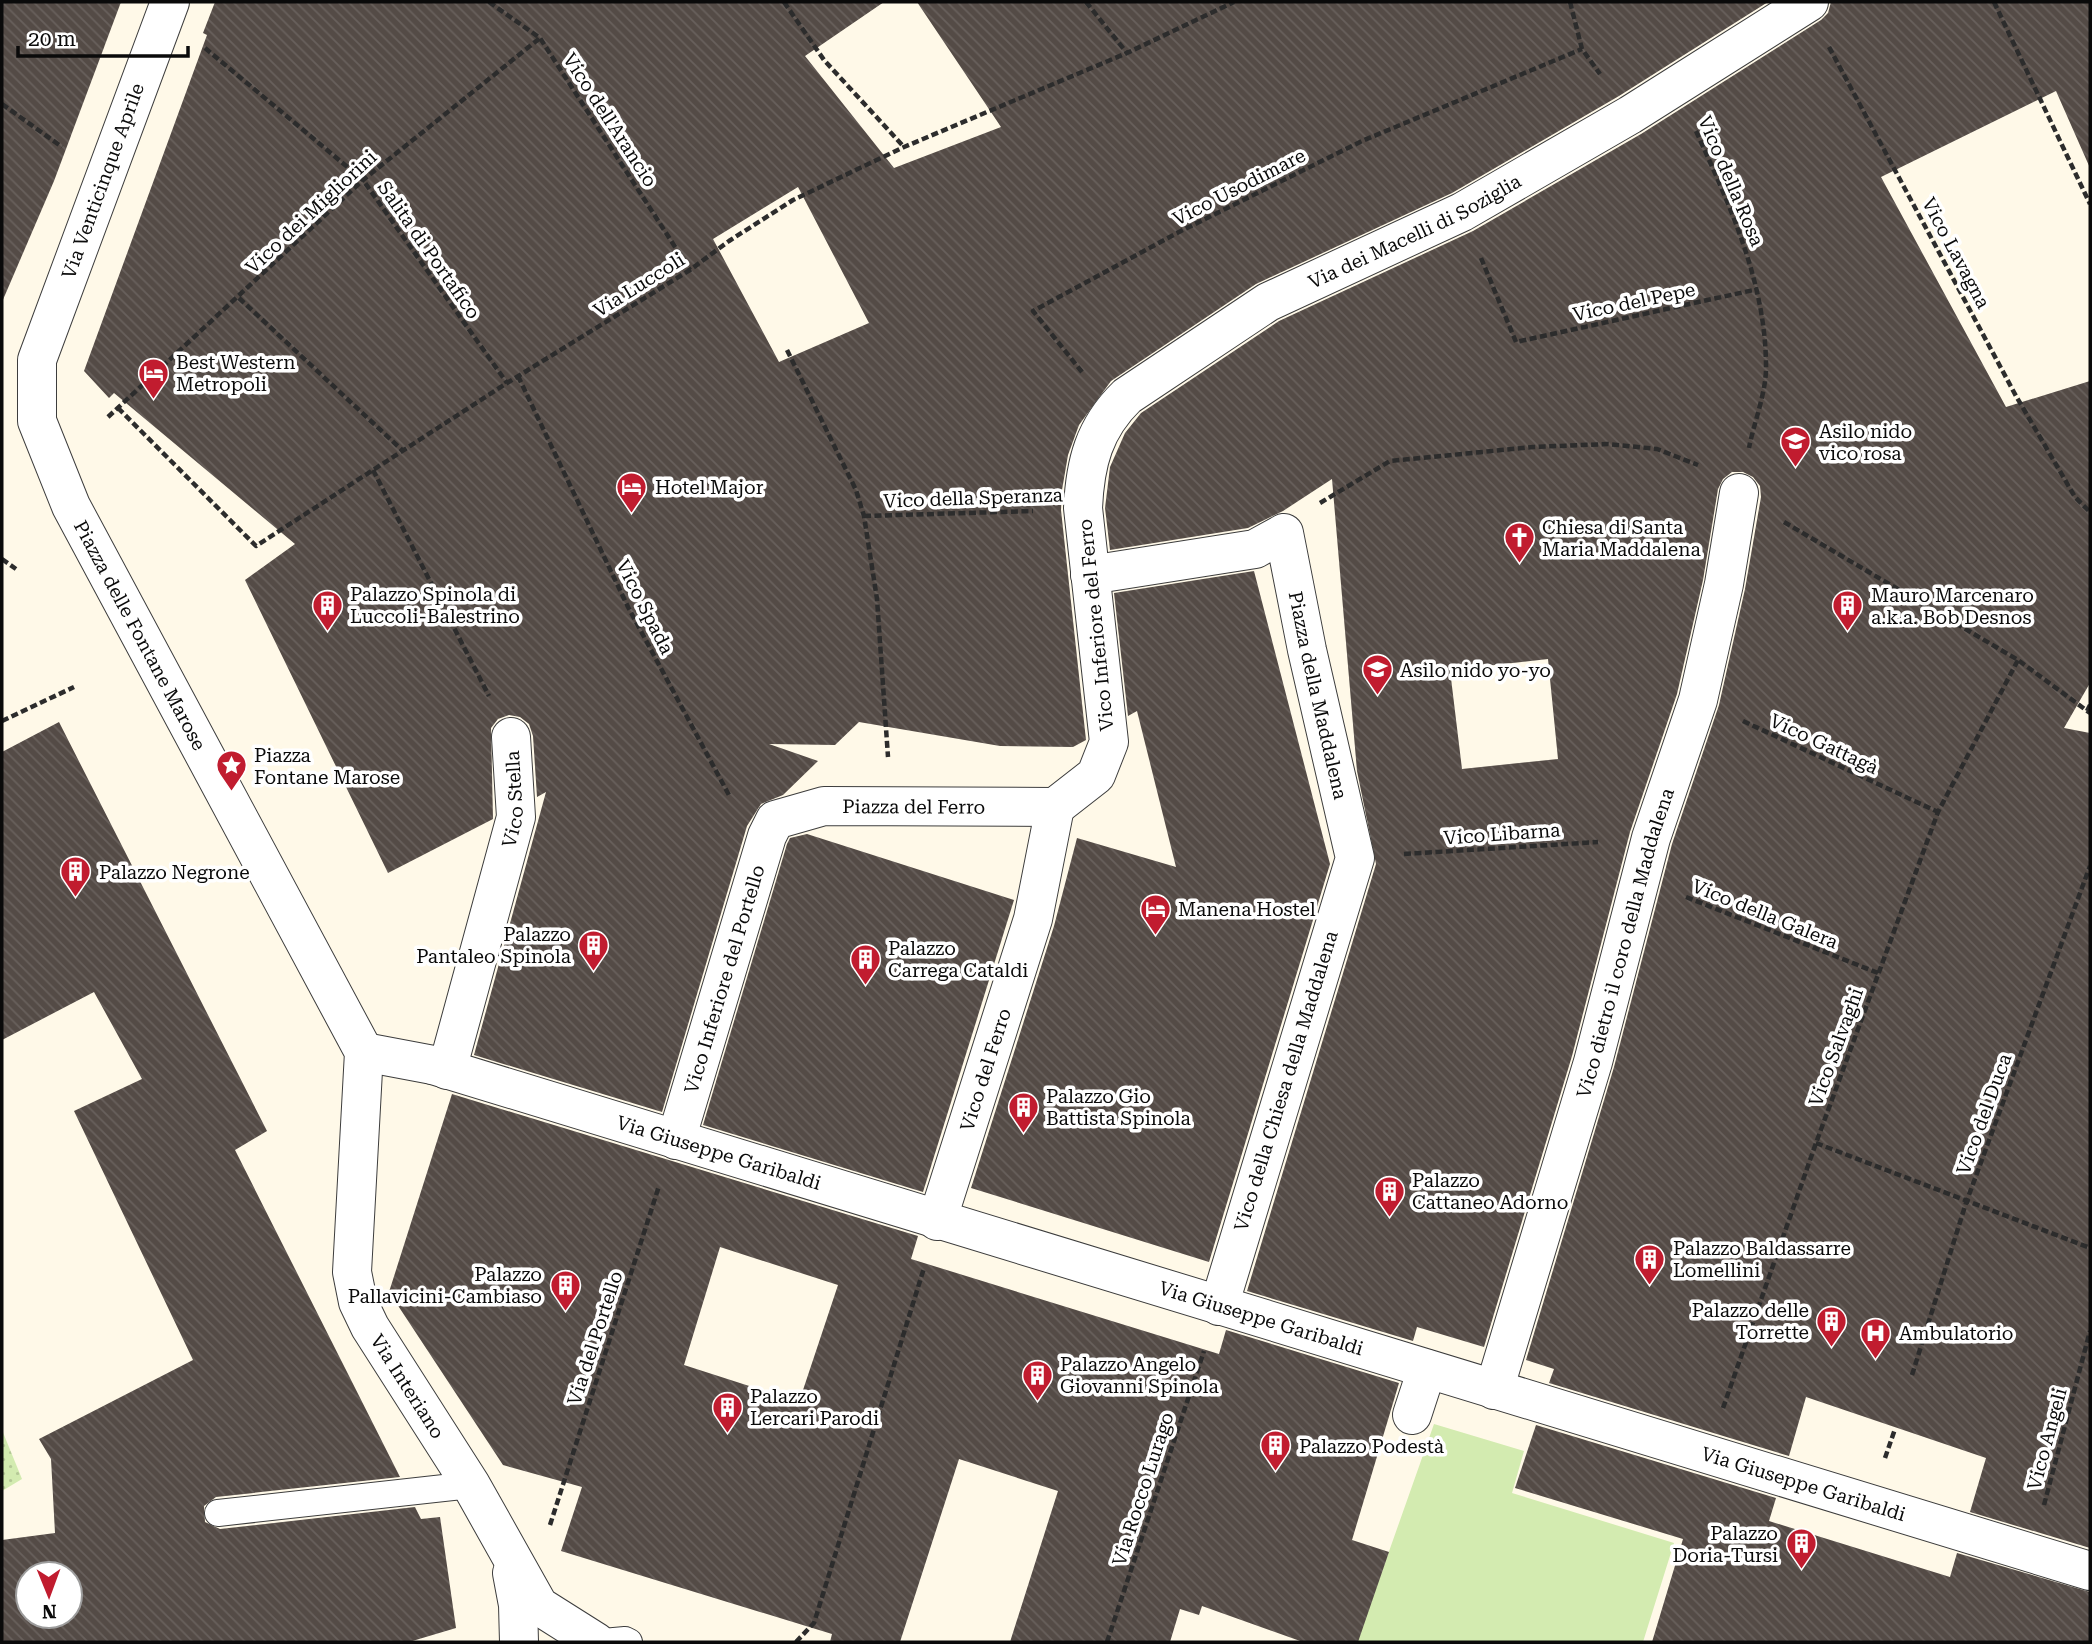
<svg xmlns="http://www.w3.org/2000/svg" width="2092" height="1644" font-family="'Roboto Serif',serif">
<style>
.park{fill:url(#park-dots)}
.garden{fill:#d3ebb0}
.building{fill:url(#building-back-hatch);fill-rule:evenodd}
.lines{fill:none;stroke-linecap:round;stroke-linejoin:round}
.service-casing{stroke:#3d3d3d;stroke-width:28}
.pedestrian-casing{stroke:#3d3d3d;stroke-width:40}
.minor-casing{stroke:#3d3d3d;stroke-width:40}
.path{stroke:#2c2c2c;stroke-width:4.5;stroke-dasharray:7 3.5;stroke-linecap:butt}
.service{stroke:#fff;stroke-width:26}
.pedestrian{stroke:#fff;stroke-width:38}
.minor{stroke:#fff;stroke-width:38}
.labels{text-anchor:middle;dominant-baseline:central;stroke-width:7;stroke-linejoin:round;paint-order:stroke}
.street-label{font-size:19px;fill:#0a0a0a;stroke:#fff}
.poi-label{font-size:19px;fill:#0a0a0a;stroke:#fff;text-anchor:start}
</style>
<defs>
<pattern id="park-dots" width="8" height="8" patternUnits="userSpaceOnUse" patternTransform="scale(1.75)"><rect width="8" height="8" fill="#d3ebb0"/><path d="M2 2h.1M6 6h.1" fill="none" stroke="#b4c896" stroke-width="1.8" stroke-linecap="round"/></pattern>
<pattern id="building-back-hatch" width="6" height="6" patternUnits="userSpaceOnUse" patternTransform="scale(1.75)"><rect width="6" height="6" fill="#544b46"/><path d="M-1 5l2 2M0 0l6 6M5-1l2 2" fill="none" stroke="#68605c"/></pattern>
</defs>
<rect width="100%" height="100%" fill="#fff9e8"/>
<path class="park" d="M2,1430L22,1479L2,1491Z"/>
<path class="garden" d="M1434,1424L1524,1451L1512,1493L1674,1543L1643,1642H1357Z"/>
<g class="building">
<path d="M2,2H121L54,181L2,302Z"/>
<path d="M215,2H884L805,56L894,168L1001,127L917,2H1768L1619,96L1452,193L1256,284L1111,381L1079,425L1068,455L1062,490L1061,510L1086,740L1073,747L1000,746L859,722L835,745L769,744L818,761L783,795L761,804L747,826L662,1112L474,1055L546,792L537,797L533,736L529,724L520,717L509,715L498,719L491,728L493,819L388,873L245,580L295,544L114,393L109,398L84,371L207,35L203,33ZM798,187L869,323L779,362L713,239Z"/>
<path d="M1831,2H2090V168L2056,91L1881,177L2006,407L2090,381V683L2064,728L2090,733V1548L1970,1512L1986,1458L1806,1397L1789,1456L1549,1383L1554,1369L1526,1360L1614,1067L1672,844L1719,705L1745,589L1761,497L1760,486L1753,477L1743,472H1732L1723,479L1718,489L1703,580L1677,694L1630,832L1572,1056L1484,1347L1417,1327L1413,1341L1247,1291L1376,864L1357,771L1332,479L1283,511L1248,528L1110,550L1105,508L1110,467L1125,433L1141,413L1279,321L1473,231L1641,134L1821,20L1828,13ZM1548,659L1558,759L1462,769L1450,670Z"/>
<path d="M1254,571L1330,864L1209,1262L971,1188L1054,926L1077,838L1176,867L1137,711L1128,716L1114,593Z"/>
<path d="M59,722L267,1131L235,1150L400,1477L216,1497L204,1506L205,1522L220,1529L415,1507L421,1519L440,1517L456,1628L409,1642H2V1540L55,1533L51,1459L39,1439L193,1360L74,1111L142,1079L94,992L2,1040V752ZM28,1574H70V1616H28Z"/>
<path d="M807,834L1014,900L923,1192L703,1125L787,844L790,838Z"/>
<path d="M452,1094L918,1236L911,1259L1219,1354L1226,1330L1399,1383L1352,1540L1389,1552L1358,1642H1303L1202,1606L1199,1615L1180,1609L1170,1642H1010L1058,1491L959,1459L900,1642H830L832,1634L561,1551L582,1487L503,1465L389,1292ZM720,1247L838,1285L799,1402L684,1365Z"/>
<path d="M1536,1425L1776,1498L1769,1521L1950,1577L1957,1553L2090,1592V1642H1652L1683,1539L1515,1488Z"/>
</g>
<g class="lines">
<defs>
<g id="service">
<path d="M218,1513L471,1485"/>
<path d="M603,1642L625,1640L629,1642"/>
</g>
<g id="pedestrian">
<path id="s1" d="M1090,575L1255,549L1284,533L1307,650L1355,858L1219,1306"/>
<path id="s2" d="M433,1065L2090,1571"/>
<path id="s3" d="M447,1070L516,817L511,737"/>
<path id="s4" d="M676,1140L767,836L775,820L824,806L1055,807L1096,775L1109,742L1083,508C1085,463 1094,428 1127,396L1268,302L1462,212L1630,115L1809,2"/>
<path id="s5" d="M937,1221L1033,919L1055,807"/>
<path id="s6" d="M1494,1390L1593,1062L1651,838L1698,700L1724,584L1739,493"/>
<path d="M1412,1415L1427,1369"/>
</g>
<g id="minor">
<path id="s7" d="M170,2L37,360V421L71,506L364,1052L352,1272L358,1302L370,1327L471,1485L539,1606L596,1642"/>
<path d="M364,1052L433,1065"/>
<path d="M512,1573L518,1605L519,1642"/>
</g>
</defs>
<use href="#service" class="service-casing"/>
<use href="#pedestrian" class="pedestrian-casing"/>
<use href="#minor" class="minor-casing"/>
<g class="path">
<path d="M489,2L540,38L690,270"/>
<path d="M784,2L824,60L904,147"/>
<path d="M1086,2L1127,53"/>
<path d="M1570,2L1582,49L1600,74"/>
<path d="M1994,2L2090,204"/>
<path d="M1829,47L2016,396L2075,497L2090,512"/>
<path d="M205,48L363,180L507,383"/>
<path d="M2,104L62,147"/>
<path d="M1696,131C1730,206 1765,281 1766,364C1767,391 1754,422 1749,448"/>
<path d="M1481,258L1516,342L1758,289"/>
<path d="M239,298L402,450"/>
<path d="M787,350L856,490L864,516L877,599L888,757"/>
<path d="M1082,372L1033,311L1179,232L1362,141L1582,49"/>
<path d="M518,376L628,607L730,797"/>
<path d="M118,408L256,546L507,383L690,270L729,241L793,200L904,147L1127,53L1234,2"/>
<path d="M108,417L363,180L540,38"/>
<path d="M373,470L489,696"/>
<path d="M1320,503L1390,461L1533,447L1608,444L1657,449L1698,465"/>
<path d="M864,516L1033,511"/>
<path d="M1784,522L2018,660L2090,713"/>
<path d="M2,559L16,569"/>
<path d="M2087,711L2090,705"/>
<path d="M2,721L74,687"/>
<path d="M1743,721L1938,812"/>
<path d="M1404,854L1598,842"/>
<path d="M1686,897L1878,973"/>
<path d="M1816,1143L2090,1248"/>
<path d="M1912,1375L1966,1203L2090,866"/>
<path d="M1723,1408L1816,1143L1938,812L2018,660"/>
<path d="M1885,1458L1895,1429"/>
<path d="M2044,1505L2090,1331"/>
<path d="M550,1525L659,1186"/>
<path d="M796,1642L814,1623L924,1268"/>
<path d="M1107,1642L1204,1351"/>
</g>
<use href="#service" class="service"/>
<use href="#pedestrian" class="pedestrian"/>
<use href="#minor" class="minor"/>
</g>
<defs>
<symbol id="hotel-pin" viewBox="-11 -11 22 30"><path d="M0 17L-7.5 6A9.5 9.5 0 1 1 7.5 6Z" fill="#c11c2f" stroke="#fff"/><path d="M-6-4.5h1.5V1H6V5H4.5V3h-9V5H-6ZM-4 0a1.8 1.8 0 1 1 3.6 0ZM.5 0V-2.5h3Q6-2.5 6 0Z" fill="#fff"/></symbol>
<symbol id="school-pin" viewBox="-11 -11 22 30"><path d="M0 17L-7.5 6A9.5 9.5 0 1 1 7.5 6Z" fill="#c11c2f" stroke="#fff"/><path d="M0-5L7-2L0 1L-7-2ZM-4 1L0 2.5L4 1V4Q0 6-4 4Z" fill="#fff"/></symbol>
<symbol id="church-pin" viewBox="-11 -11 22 30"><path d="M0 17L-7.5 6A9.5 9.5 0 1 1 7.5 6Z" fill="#c11c2f" stroke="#fff"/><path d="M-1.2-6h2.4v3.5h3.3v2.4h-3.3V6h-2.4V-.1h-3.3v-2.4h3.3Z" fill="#fff"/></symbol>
<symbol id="building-pin" viewBox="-11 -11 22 30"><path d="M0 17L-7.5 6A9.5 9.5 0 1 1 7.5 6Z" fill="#c11c2f" stroke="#fff"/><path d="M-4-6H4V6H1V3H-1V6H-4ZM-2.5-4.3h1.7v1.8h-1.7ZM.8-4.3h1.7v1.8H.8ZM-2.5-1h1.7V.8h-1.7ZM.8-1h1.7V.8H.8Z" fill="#fff"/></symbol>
<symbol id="sight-pin" viewBox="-11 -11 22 30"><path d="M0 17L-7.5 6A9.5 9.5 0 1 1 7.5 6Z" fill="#c11c2f" stroke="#fff"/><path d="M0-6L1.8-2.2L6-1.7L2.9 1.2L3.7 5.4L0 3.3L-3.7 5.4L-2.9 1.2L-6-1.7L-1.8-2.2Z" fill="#fff"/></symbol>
<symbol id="hospital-pin" viewBox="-11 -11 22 30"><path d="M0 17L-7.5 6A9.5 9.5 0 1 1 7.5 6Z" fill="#c11c2f" stroke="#fff"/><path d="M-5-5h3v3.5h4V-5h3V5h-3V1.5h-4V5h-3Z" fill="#fff"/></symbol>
</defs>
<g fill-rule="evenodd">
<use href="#hotel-pin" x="136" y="356" width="35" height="47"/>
<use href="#school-pin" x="1778" y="424" width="35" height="47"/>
<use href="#hotel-pin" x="614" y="470" width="35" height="47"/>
<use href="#church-pin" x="1502" y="520" width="35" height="47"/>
<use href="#building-pin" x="310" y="588" width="35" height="47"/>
<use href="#building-pin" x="1830" y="588" width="35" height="47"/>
<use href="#school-pin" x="1360" y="652" width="35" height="47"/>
<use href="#sight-pin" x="214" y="748" width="35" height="47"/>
<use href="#building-pin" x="58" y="854" width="35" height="47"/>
<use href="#hotel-pin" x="1138" y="892" width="35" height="47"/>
<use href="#building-pin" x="576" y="928" width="35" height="47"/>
<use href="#building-pin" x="848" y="942" width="35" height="47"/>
<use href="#building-pin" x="1006" y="1090" width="35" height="47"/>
<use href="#building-pin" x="1372" y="1174" width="35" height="47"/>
<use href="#building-pin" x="1632" y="1242" width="35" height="47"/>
<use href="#building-pin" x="548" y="1268" width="35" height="47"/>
<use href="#building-pin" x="1814" y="1304" width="35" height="47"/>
<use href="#hospital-pin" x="1858" y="1316" width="35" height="47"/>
<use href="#building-pin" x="1020" y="1358" width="35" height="47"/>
<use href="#building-pin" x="710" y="1390" width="35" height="47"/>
<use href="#building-pin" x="1258" y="1428" width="35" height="47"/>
<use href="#building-pin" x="1784" y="1526" width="35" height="47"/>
</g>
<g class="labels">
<g class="street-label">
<text transform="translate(610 120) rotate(57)">Vico dell'Arancio</text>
<text transform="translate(103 181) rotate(-70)">Via Venticinque Aprile</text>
<text transform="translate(1731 181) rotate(67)">Vico della Rosa</text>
<text transform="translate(1239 187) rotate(-27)">Vico Usodimare</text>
<text transform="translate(311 212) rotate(-43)">Vico dei Migliorini</text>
<text stroke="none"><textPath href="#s4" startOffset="1396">Via dei Macelli di Soziglia</textPath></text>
<text transform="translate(429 250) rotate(55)">Salita di Portafico</text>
<text transform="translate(1956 253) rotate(62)">Vico Lavagna</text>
<text transform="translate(639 285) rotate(-32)">Via Luccoli</text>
<text transform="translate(1634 302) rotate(-12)">Vico del Pepe</text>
<text transform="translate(973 498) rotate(-2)">Vico della Speranza</text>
<text transform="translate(645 607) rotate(63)">Vico Spada</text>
<text transform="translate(1096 625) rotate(-96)">Vico Inferiore del Ferro</text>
<text stroke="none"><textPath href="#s7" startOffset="681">Piazza delle Fontane Marose</textPath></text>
<text stroke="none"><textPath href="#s1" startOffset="366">Piazza della Maddalena</textPath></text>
<text transform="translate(1824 744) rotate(25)">Vico Gattagà</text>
<text stroke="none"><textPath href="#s3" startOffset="280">Vico Stella</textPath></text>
<text stroke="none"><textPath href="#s4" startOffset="476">Piazza del Ferro</textPath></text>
<text transform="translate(1502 834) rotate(-4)">Vico Libarna</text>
<text transform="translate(1765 914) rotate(22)">Vico della Galera</text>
<text stroke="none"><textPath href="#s6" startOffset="466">Vico dietro il coro della Maddalena</textPath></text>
<text stroke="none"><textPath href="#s4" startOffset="168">Vico Inferiore del Portello</textPath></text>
<text transform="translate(1836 1047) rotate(-70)">Vico Salvaghi</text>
<text stroke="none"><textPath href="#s5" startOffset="159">Vico del Ferro</textPath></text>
<text transform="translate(1286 1081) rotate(-73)">Vico della Chiesa della Maddalena</text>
<text transform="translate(1984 1114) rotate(-70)">Vico del Duca</text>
<text stroke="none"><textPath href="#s2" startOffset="299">Via Giuseppe Garibaldi</textPath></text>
<text stroke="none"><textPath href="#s2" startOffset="866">Via Giuseppe Garibaldi</textPath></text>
<text transform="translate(595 1338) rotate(-72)">Via del Portello</text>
<text stroke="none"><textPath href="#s7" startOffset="1503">Via Interiano</textPath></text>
<text transform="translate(2047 1439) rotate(-75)">Vico Angeli</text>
<text stroke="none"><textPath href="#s2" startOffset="1433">Via Giuseppe Garibaldi</textPath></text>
<text transform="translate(1143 1489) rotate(-72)">Via Rocco Lurago</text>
</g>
<g class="poi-label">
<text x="176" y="362">Best Western<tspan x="176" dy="22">Metropoli</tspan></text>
<text x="1819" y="431">Asilo nido<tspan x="1819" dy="22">vico rosa</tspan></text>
<text x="655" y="487">Hotel Major</text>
<text x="1542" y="527">Chiesa di Santa<tspan x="1542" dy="22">Maria Maddalena</tspan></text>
<text x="350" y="594">Palazzo Spinola di<tspan x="350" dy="22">Luccoli-Balestrino</tspan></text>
<text x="1871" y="595">Mauro Marcenaro<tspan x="1871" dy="22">a.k.a. Bob Desnos</tspan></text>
<text x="1400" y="670">Asilo nido yo-yo</text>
<text x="254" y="755">Piazza<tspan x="254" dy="22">Fontane Marose</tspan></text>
<text x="99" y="872">Palazzo Negrone</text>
<text x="1178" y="909">Manena Hostel</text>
<text x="571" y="934" text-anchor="end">Palazzo<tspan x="571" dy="22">Pantaleo Spinola</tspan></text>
<text x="888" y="948">Palazzo<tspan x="888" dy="22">Carrega Cataldi</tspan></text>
<text x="1046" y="1096">Palazzo Gio<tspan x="1046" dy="22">Battista Spinola</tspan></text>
<text x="1412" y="1180">Palazzo<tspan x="1412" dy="22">Cattaneo Adorno</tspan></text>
<text x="1673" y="1248">Palazzo Baldassarre<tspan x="1673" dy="22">Lomellini</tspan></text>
<text x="542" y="1274" text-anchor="end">Palazzo<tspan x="542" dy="22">Pallavicini-Cambiaso</tspan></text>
<text x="1809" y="1310" text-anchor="end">Palazzo delle<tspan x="1809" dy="22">Torrette</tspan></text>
<text x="1899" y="1333">Ambulatorio</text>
<text x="1060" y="1364">Palazzo Angelo<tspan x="1060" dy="22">Giovanni Spinola</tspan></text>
<text x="750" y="1396">Palazzo<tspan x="750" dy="22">Lercari Parodi</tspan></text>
<text x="1299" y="1446">Palazzo Podestà</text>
<text x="1778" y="1533" text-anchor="end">Palazzo<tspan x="1778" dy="22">Doria-Tursi</tspan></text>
</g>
</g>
<rect width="2092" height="1644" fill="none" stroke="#0a0a0a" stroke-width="7"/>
<g transform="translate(49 1595) rotate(179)"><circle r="33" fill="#ffffff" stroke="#9d9d9d" stroke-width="2"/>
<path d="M0-5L12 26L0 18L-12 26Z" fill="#c11c2f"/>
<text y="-10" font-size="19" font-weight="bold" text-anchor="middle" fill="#0a0a0a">N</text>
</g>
<path d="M18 46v10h170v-10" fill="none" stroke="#0a0a0a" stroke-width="3.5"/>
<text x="28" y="46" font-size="21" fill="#0a0a0a" stroke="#ffffff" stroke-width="5" paint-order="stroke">20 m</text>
</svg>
